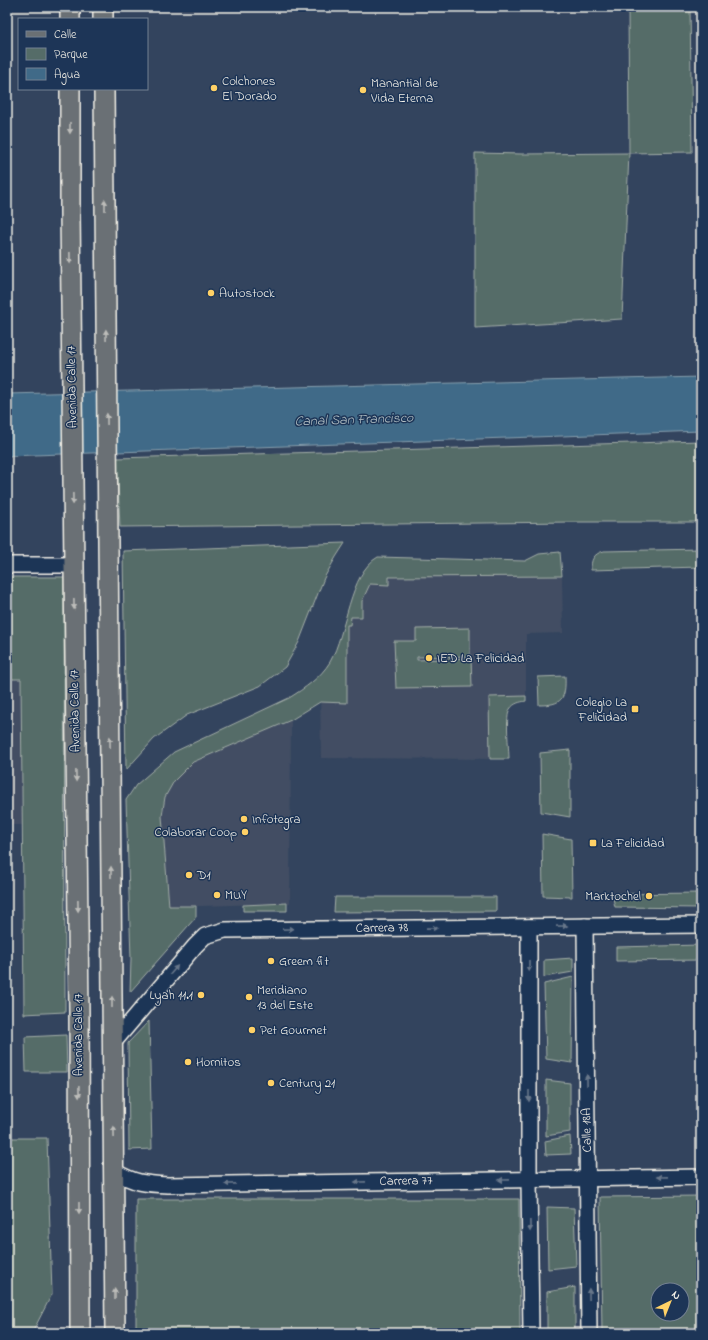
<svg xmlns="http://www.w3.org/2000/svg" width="708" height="1340" font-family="'Indie Flower',sans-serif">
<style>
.built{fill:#424e63}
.green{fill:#556c68;stroke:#a4aea8;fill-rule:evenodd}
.water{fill:#406a88;stroke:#88a0ae}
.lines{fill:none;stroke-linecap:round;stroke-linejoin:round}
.tertiary-casing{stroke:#f4f1e8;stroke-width:18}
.primary-casing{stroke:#f4f1e8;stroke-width:22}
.tertiary{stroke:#1d3557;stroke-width:15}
.primary{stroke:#6a7074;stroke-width:19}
.oneway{fill:#bdbdba}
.oneway2{fill:#68778a}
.poi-dot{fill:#ffd166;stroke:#1d3557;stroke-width:1.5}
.labels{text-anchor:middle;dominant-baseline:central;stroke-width:3;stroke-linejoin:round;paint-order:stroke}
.poi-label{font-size:13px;fill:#f4f1e8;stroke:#1d3557;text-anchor:start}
.street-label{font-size:13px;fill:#f4f1e8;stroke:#1d3557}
.water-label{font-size:14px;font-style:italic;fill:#b5c2c6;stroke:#1d3557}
</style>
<rect width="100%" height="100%" fill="#33445e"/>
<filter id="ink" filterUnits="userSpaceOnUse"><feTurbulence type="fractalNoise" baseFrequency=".025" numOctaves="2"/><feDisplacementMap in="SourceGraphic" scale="8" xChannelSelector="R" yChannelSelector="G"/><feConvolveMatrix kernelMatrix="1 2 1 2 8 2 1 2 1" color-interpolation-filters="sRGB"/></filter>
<g filter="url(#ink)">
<g class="built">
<path d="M378,557L525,576H562L563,633L526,634V701L520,702L514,704L507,714L509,759L321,758L320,676L330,661L338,646L353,594L363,571L372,561Z"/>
<path d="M7,679H21L22,825H7Z"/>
<path d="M291,720L290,903L169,907L162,816L165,797L174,781L193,762Z"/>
</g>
<g class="green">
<path d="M628,7H690L692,152L629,153L622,319L475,328V153L522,154L629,153Z"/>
<path d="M701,441V522H573L120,527L117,458Z"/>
<path d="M345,543L336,557L324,578L299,642L285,667L260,686L187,715L154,739L126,770L123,551Z"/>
<path d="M701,549V567L591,570C591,560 593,554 604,551Z"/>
<path d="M560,552L562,576L389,577V585L370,584L362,601V617H351L350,625H347V703L320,702L291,720L193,762L174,781L165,797L162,816L169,906H196V917L130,992L131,959L126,800L136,785L174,752L289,698C305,688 320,678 330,662C347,632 349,573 378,557L525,561L539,554Z"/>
<path d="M7,577H64L65,1012L24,1014L21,679H7Z"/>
<path d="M470,628V656L417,657V660L471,658L472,687L396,688L394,641H416V629Z"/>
<path d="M565,676C566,699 562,705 539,705L538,677Z"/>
<path d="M526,696V701C520,702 514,703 510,709C505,716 509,749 509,759H490L489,697Z"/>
<path d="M570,750V817L541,812L540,753Z"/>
<path d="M542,834L571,839L572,897L543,896Z"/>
<path d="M701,893V908L615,907L612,894Z"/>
<path d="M335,897H496V911L334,912Z"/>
<path d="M287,903V911H243V905Z"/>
<path d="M701,945V960L616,961V947Z"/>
<path d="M573,958V972L544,977V960Z"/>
<path d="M573,977L572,1063L546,1059L544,984Z"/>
<path d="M149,1021L152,1149L129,1150L128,1043Z"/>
<path d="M66,1035L67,1072H26L25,1037Z"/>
<path d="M546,1080L570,1083V1132L546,1136Z"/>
<path d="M570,1136L571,1154L546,1155L545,1141Z"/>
<path d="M7,1138H47L52,1294L32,1333H7Z"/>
<path d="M701,1196V1333H602L600,1197ZM658,1290H682V1314H658Z"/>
<path d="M136,1199H519L520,1333H136Z"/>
<path d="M547,1207L574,1208L576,1266L548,1269Z"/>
<path d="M575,1287V1333H547V1292Z"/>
</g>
<path class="water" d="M701,377V431L7,456V394Z"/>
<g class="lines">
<defs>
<g id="tertiary">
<path d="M7,565H74"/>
<path d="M585,926L589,1333"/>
<path d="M529,927V1180L531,1333"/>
<path d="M113,1043L195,946L205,936L225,930L701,925"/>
<path d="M114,1171C134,1183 145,1184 168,1185L701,1177"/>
</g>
<g id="primary">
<path d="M70,7V19"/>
<path d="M103,7V19"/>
<path d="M70,89V212L79,1012L80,1333"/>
<path d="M104,89L115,1333"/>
</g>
</defs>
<use href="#tertiary" class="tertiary-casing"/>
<use href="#primary" class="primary-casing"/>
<use href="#tertiary" class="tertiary"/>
<use href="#primary" class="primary"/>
</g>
<defs><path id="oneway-solid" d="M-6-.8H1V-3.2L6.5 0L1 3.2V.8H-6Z"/></defs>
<g class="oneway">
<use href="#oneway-solid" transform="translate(70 128) rotate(90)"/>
<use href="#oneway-solid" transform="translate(105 205) rotate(-90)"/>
<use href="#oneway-solid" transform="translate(70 258) rotate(89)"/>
<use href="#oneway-solid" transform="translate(106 335) rotate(-91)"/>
<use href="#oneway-solid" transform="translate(107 419) rotate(-91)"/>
<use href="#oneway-solid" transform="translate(73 499) rotate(89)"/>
<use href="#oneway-solid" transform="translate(74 604) rotate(89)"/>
<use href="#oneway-solid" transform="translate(110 742) rotate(-91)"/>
<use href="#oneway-solid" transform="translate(76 776) rotate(89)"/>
<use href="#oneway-solid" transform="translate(111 872) rotate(-90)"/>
<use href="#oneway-solid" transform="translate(78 906) rotate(89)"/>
<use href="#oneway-solid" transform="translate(112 1002) rotate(-90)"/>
<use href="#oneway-solid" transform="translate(79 1092) rotate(89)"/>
<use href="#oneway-solid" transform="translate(114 1132) rotate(-91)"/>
<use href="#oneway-solid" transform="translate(79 1208) rotate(90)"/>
<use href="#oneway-solid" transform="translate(115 1294) rotate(-90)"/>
</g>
<g class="oneway2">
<use href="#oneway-solid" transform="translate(562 926) rotate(-1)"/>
<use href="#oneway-solid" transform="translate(432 928) rotate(-1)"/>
<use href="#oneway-solid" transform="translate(288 929) rotate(-1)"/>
<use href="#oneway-solid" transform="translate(529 966) rotate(90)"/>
<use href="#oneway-solid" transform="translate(174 970) rotate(-50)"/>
<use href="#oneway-solid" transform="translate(587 1080) rotate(-91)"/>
<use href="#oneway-solid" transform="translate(529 1096) rotate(90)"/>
<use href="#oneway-solid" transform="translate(662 1177) rotate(179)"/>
<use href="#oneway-solid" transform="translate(504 1180) rotate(179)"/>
<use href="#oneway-solid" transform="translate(360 1182) rotate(179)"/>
<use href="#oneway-solid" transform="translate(230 1184) rotate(179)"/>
<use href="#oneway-solid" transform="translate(530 1226) rotate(89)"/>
<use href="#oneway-solid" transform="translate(589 1294) rotate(-91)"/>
</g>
</g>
<g class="poi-dot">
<circle cx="214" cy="88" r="4"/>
<circle cx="363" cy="90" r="4"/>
<circle cx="211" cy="293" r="4"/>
<circle cx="429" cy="658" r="4"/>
<rect x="631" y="705" width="8" height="8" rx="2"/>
<circle cx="244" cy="819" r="4"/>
<circle cx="245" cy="832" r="4"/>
<rect x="589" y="839" width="8" height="8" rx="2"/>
<circle cx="189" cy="875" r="4"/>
<circle cx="217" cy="895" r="4"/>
<circle cx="649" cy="896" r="4"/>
<circle cx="271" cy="961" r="4"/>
<circle cx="201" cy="995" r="4"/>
<circle cx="249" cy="997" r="4"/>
<circle cx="252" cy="1030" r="4"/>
<circle cx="188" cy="1062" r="4"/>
<circle cx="271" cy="1083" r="4"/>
</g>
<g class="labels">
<g class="poi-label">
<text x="222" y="81">Colchones<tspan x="222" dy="15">El Dorado</tspan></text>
<text x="371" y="83">Manantial de<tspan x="371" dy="15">Vida Eterna</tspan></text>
<text x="219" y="293">Autostock</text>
<text x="437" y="658">IED La Felicidad</text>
<text x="627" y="702" text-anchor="end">Colegio La<tspan x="627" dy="15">Felicidad</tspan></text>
<text x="252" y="819">Infotegra</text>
<text x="237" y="832" text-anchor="end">Colaborar Coop</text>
<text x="601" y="843">La Felicidad</text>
<text x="197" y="875">D1</text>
<text x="225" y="895">MUY</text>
<text x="641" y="896" text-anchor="end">Marktochel</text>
<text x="279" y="961">Greem fit</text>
<text x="257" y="990">Meridiano<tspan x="257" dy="15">13 del Este</tspan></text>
<text x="193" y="995" text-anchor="end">Lyah 11.1</text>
<text x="260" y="1030">Pet Gourmet</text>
<text x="196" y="1062">Hornitos</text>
<text x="279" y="1083">Century 21</text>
</g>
<g class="street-label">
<text transform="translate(72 387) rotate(-91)">Avenida Calle 17</text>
<text transform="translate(75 711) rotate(-91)">Avenida Calle 17</text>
<text transform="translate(382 928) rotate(-1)">Carrera 78</text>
<text transform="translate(78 1035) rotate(-90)">Avenida Calle 17</text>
<text transform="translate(587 1130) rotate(-91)">Calle 18A</text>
<text transform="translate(406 1181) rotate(-1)">Carrera 77</text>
</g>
<g class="water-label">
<text transform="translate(354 420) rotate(-2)">Canal San Francisco</text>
</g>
</g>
<rect width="708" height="1340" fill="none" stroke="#1d3557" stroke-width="24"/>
<rect x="12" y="12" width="684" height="1316" fill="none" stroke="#f4f1e8" stroke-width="1.5" filter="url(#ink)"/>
<rect x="18" y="18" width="130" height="72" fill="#1d3557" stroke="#738091"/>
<rect x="26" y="31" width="20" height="6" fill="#6a7074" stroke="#738091"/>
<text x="54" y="38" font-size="12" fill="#f4f1e8">Calle</text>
<rect x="26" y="48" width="20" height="12" fill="#556c68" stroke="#738091"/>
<text x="54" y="58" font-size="12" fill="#f4f1e8">Parque</text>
<rect x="26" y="68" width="20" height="12" fill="#406a88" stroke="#738091"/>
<text x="54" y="78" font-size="12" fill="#f4f1e8">Agua</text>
<g transform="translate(670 1302) rotate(43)"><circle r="19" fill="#1d3557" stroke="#738091"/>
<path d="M0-3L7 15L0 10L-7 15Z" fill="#ffd166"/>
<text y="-6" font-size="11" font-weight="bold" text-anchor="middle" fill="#f4f1e8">N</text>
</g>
</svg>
